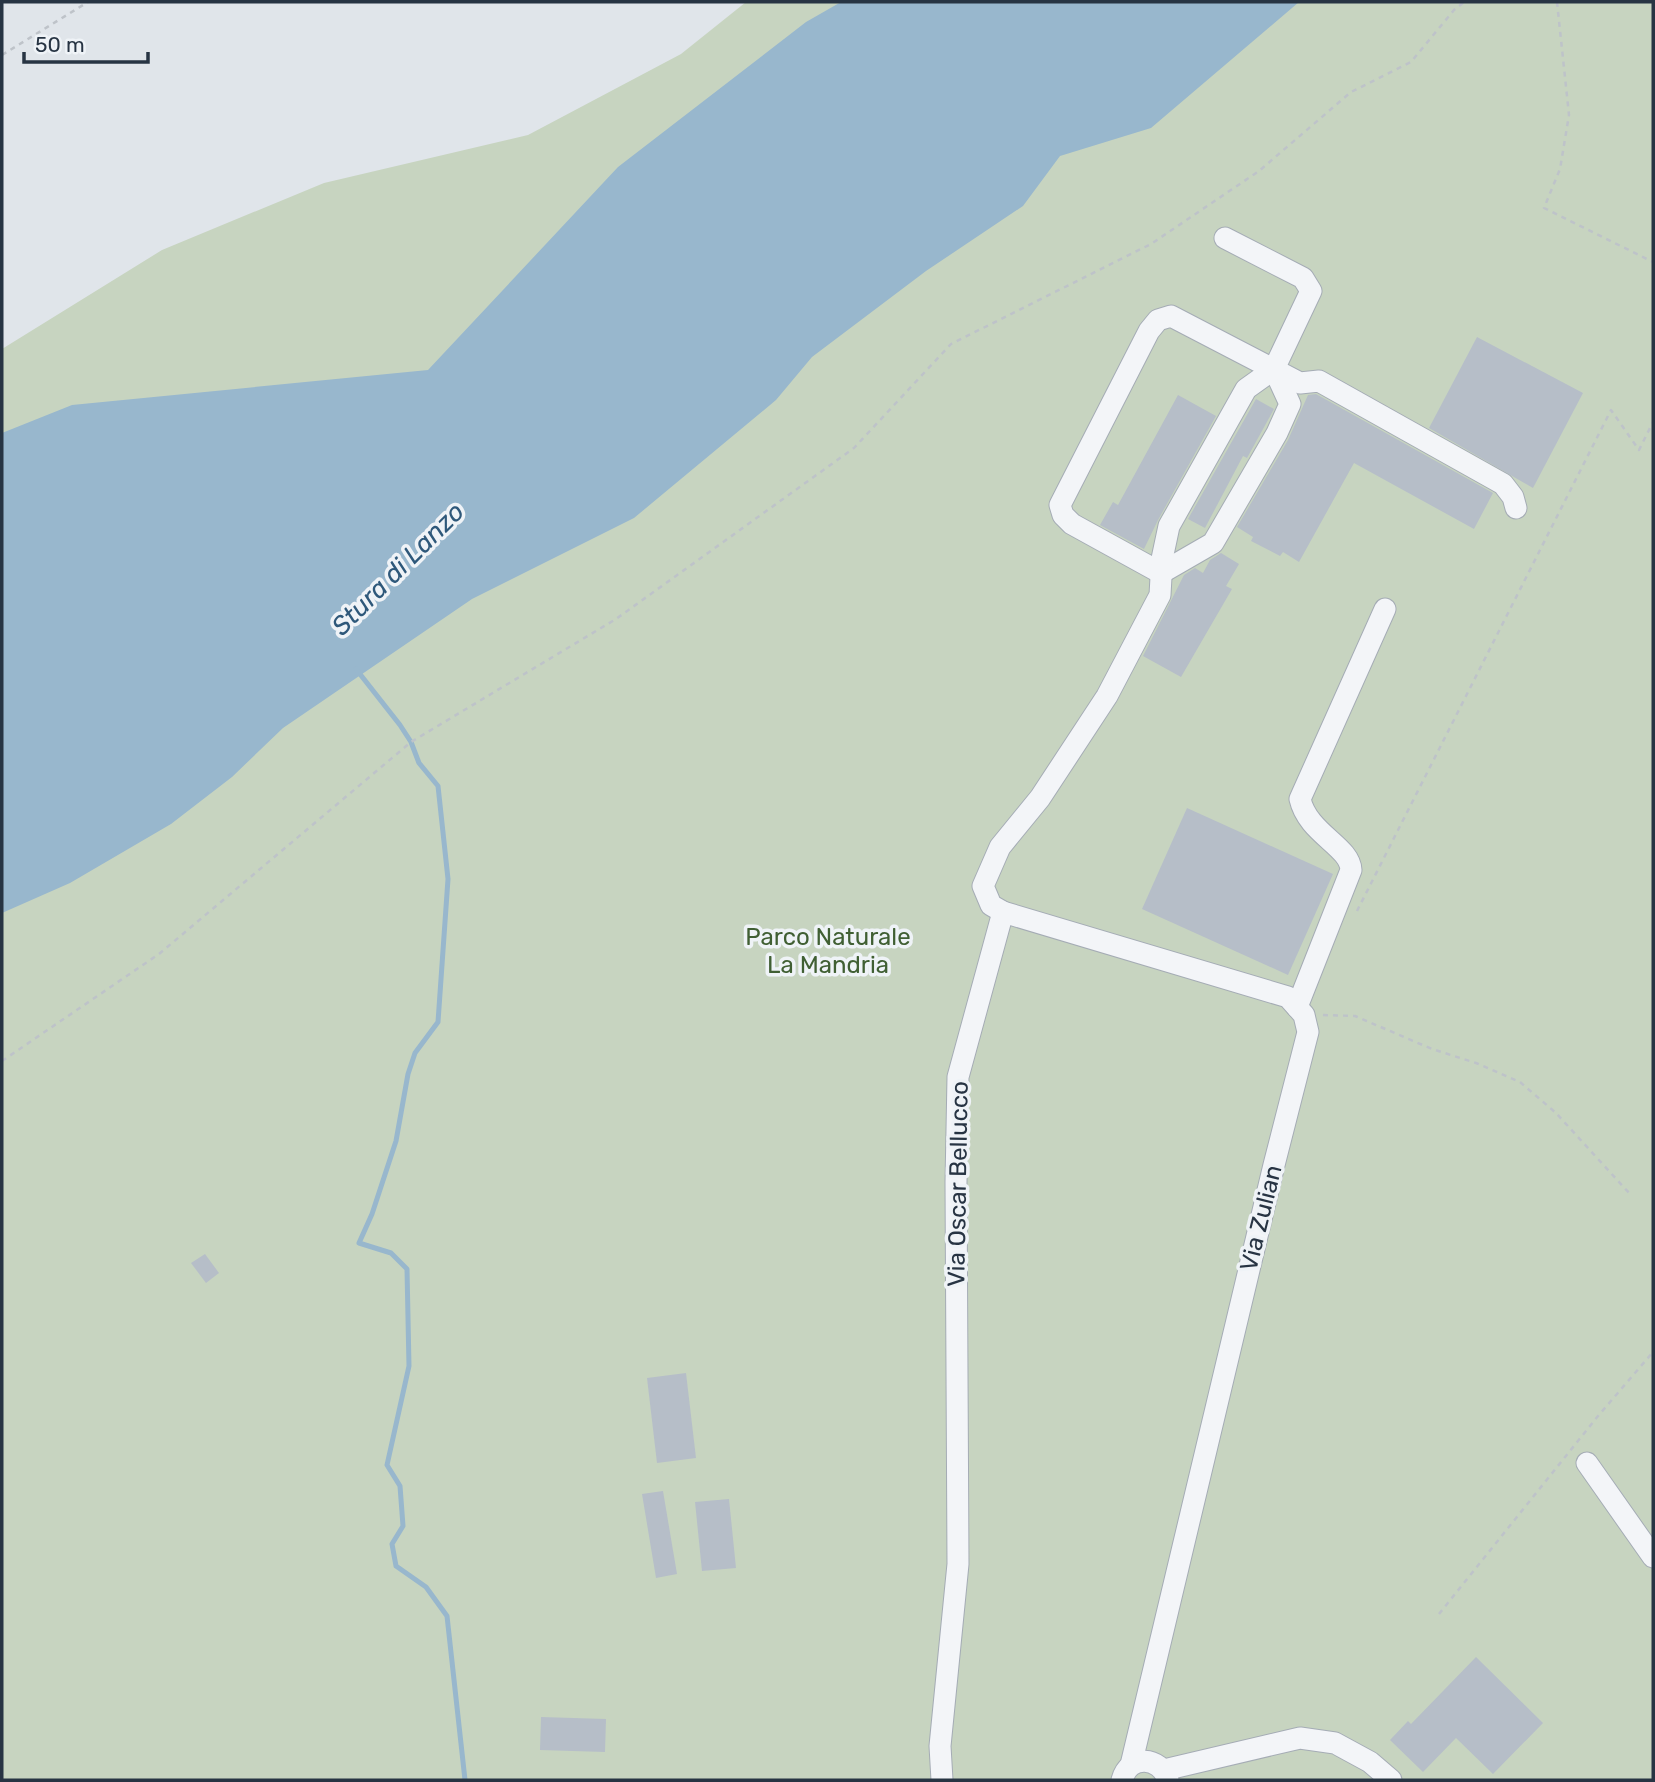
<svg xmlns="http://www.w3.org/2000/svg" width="1655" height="1782" font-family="Rubik,sans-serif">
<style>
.green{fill:#c7d4c0}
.water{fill:#98b7cd}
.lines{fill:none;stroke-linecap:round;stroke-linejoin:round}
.stream{stroke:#98b7cd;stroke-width:5}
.building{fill:#b6bec8}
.minor-casing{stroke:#a5acb5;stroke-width:23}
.path{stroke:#bec3c9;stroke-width:2.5;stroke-dasharray:5 5;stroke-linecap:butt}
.minor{stroke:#f3f5f8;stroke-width:21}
.labels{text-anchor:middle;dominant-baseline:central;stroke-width:7;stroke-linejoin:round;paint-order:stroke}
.park-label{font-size:24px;fill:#405f33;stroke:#eff3f7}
.street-label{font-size:24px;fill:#273443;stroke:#eff3f7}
.water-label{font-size:26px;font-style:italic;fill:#2e587a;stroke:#eff3f7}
</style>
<rect width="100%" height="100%" fill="#e0e5ea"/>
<path class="green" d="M746,2H1653V1780H2V349L162,250L324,183L528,135L681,54Z"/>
<path class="water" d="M841,2H1299L1151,128L1060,156L1023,206L926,271L812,357L776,400L634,518L472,599L283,728L232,777L171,824L70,883L2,913V433L72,405L428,370L618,167L806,22Z"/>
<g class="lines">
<path class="stream" d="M356,669L400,725L411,742L419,763L438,786L448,879L438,1022L415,1053L408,1074L396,1141L372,1214L359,1243L391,1253L407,1269L409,1366L387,1465L400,1486L403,1526L392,1544L396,1566L426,1587L447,1616L465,1780"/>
</g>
<g class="building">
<path d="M1477,337L1583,393L1533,488L1429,428Z"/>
<path d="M1316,394L1493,493L1474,529L1354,463L1299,562L1283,552L1280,556L1251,541L1253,537L1237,527L1288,440L1308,395Z"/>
<path d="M1178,395L1216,416L1158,520L1144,549L1100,525L1113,502L1118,505Z"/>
<path d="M1256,399L1274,409L1247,458L1243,456L1205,528L1188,519Z"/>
<path d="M1221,553L1239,564L1226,586L1232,589L1181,677L1143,656L1184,575L1195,568L1203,573L1210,560Z"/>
<path d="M1187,808L1333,874L1288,975L1142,909Z"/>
<path d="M205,1254L219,1273L206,1283L191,1263Z"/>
<path d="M686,1373L696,1458L657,1463L647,1378Z"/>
<path d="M663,1491L677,1574L656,1578L642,1494Z"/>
<path d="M729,1499L736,1568L702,1571L695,1502Z"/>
<path d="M1476,1657L1543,1723L1493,1774L1456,1738L1423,1772L1390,1740L1408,1721L1411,1724Z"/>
<path d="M541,1717L606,1719L605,1752L540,1750Z"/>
</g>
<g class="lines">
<defs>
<g id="minor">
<path d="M1161,573L1072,524L1063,515L1060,505L1149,331L1158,320L1171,316L1300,383L1319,381L1503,484L1513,497L1516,508"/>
<path d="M1161,573L1213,543L1277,433L1290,404L1274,369"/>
<path d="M1297,1007L1351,870C1350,846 1308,834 1300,799L1385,609"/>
<path d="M1587,1463L1653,1557"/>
<path d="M1131,1765L1274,1165L1308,1032L1304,1015L1288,997L1003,912L991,905L983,886L1000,847L1040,798L1107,696L1160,595L1162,559L1169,526L1246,389L1274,369L1311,291L1303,278L1225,238"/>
<path d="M1164,1770L1300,1738L1335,1743L1370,1762L1391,1780"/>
<path d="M942,1780L940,1746L958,1564L956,1182L958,1077L1003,912"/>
<path d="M1122,1780C1129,1754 1160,1756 1168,1780"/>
</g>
</defs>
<use href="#minor" class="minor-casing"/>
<g class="path">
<path d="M1557,2L1569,115L1560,169L1544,208L1653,262"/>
<path d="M2,55L88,2"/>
<path d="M1357,911L1611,410L1639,450L1653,422"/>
<path d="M1323,1015L1355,1016L1432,1049L1476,1063L1520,1082L1556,1113L1630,1194"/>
<path d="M2,1061L159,954L411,742L616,619L854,448L951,344L1151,244L1259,171L1351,92L1411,62L1454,10L1464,2"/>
<path d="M1439,1614L1598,1416L1653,1352"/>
</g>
<use href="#minor" class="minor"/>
</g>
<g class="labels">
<g class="park-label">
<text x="828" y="937">Parco Naturale<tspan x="828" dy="28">La Mandria</tspan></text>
</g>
<g class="street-label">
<text transform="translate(958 1184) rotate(-89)">Via Oscar Bellucco</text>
<text transform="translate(1261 1218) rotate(-76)">Via Zulian</text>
</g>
<g class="water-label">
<text transform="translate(398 569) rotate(-45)">Stura di Lanzo</text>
</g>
</g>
<rect width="1655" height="1782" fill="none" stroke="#273443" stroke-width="7"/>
<path d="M24 52v10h124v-10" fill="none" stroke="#273443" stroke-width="3.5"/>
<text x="35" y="52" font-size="21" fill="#273443" stroke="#eff3f7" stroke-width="5" paint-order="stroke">50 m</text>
</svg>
